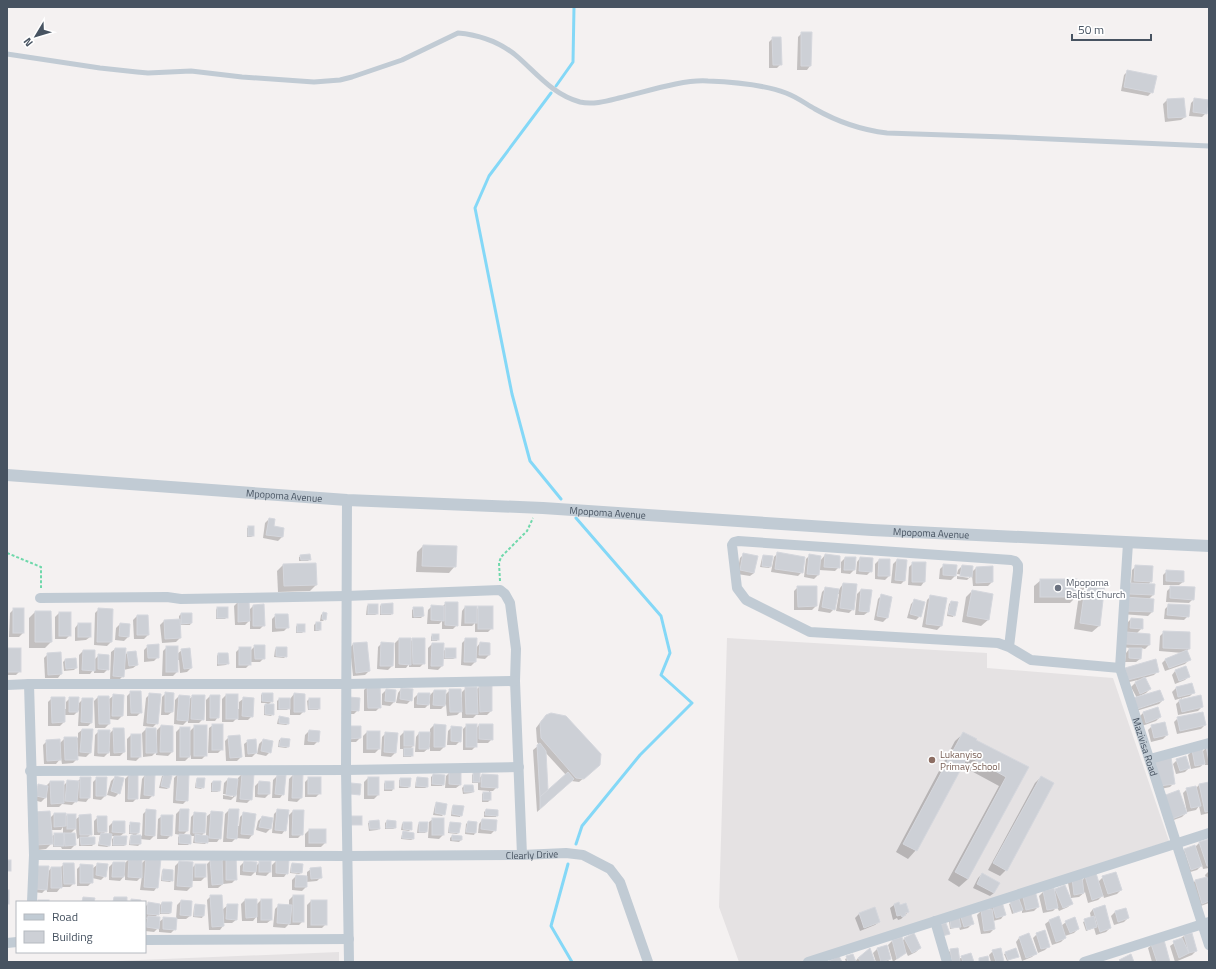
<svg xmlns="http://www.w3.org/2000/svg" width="1216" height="969" font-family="'Titillium Web',sans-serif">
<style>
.education{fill:#e5e2e3}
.shadow{fill:#0003;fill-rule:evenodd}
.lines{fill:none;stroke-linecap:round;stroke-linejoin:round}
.stream{stroke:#84d8f7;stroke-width:3}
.building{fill:#cdd0d6;stroke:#d5d7dd}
.path{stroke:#6fd8ab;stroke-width:2;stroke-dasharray:3 2;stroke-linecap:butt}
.service{stroke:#c1cbd4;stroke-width:5}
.minor{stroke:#c1cbd4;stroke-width:10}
.tertiary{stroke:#c1cbd4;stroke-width:12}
.worship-dot{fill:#6b7280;stroke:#fff;stroke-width:1.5}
.education-dot{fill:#8d6e63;stroke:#fff;stroke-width:1.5}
.labels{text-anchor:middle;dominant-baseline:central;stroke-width:3.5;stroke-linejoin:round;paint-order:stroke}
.street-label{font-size:10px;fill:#475361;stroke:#fff}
.worship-label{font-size:10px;fill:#5b616d;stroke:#fff;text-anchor:start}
.education-label{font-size:10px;fill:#785e54;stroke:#fff;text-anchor:start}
</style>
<rect width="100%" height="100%" fill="#f4f1f1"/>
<g class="education">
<path d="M727,638L987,653V668L1113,678L1169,841L800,962H739L719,907Z"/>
<path d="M339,952V962H91Z"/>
</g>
<g class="shadow">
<path d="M802,33H811L810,66L807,70H797L798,37Z"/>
<path d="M773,38L781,64L777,68H769V42Z"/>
<path d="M1128,71L1152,92L1148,96L1121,91L1124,75Z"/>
<path d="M1195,99L1206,113L1202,117L1189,116L1191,103Z"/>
<path d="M1167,100L1185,117L1181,120L1165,122L1163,104Z"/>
<path d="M269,519L273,527L283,529L282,537L278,541L263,538L265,523Z"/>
<path d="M249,527L253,536L251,537H247V528Z"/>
<path d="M423,546L455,566L449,573L416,572L417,552Z"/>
<path d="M778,553L802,572L798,576L771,572L774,557Z"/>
<path d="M744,554L754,573L750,576L737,574L740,558Z"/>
<path d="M810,555L820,561L825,555L839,567L835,571L819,570L818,575L814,579L804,577L806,559Z"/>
<path d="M301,556L310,559L308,561H299V557Z"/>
<path d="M763,556L770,567L769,568L760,567L762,558Z"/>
<path d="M845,558L854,570L850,574L841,573V562Z"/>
<path d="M860,558L871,571L867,575L856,574L857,562Z"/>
<path d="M879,560L889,576L885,580L875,579V564Z"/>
<path d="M897,560L904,581L901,584L891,583L893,564Z"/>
<path d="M913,563L924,582L921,586L908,585L909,567Z"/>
<path d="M283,565L316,585L310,591L278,592L277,571Z"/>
<path d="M944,565L955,576L951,580L939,579L940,569Z"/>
<path d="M962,566L972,572L976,568L992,567V582L988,586H973L972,575L967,580L957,579V576L969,578V576L957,574L958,570Z"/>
<path d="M1136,566L1151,581L1148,585L1153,595L1149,599L1153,600L1152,612L1148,616L1121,614L1131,584L1132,570Z"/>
<path d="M1167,571L1183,582L1179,585H1163V575Z"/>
<path d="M1041,580L1076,597L1070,603H1034V586Z"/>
<path d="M1086,582L1099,626L1092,632L1074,629L1080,588Z"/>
<path d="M843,584L853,609L849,613L836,611L839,594H837L834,609L830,613L818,611L822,592L826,588L839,590L840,588Z"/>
<path d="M798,587L816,606L812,610H794V591Z"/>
<path d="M1171,587L1193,599L1189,603L1166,602L1167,591Z"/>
<path d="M861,590L868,612L864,615H855L857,594Z"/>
<path d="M972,591L988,620L981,626L962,622L966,597Z"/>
<path d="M881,596L891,597L887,618L883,622L874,620L878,599Z"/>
<path d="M931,596L941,626L937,630L922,627L927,600Z"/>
<path d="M914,601L920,616L916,620L907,618L911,604Z"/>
<path d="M238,602L248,611L253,606L264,625L260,629H250V620L245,625H235L234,606Z"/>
<path d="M951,602L954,615L953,617L947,616L949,604Z"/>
<path d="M446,603L457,625L453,629H442V621L439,624H427L428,610L432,606L442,607Z"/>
<path d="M368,605L377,614L375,615H366L367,606Z"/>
<path d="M381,605L392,613L391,615H380V606Z"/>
<path d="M1169,605L1188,616L1184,620L1164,619L1165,609Z"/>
<path d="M465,607L476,610L479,607L492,628L488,632H475V623L472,626H461L462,611Z"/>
<path d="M217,608L227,617L225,619H216V610Z"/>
<path d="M414,608L423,616L421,618H412V610Z"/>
<path d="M14,609L23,633L19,637H9L10,613Z"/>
<path d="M99,609L111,642L107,646L94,645L95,613Z"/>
<path d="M35,612L51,642L45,648H29V618Z"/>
<path d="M59,613L70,635L66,639H55V617Z"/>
<path d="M323,613L325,619L323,621H320L321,615Z"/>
<path d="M181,614H191V623L190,625H179L180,638L176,642L162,643L160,625L164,621L179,620V616Z"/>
<path d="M276,615L288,627L284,631L272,632V619Z"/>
<path d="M137,616L148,635L144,639H134L133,620Z"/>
<path d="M1131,619L1142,628L1136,634L1149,645L1145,649L1141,648L1140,659L1136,662H1125L1126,653L1130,648L1122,647L1127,623Z"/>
<path d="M316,623L320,630L318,631H314V625Z"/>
<path d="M78,624L90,637L86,640L75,641V628Z"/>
<path d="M120,624L128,637L124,641L115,640L116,628Z"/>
<path d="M297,625L304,631L302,633H296V627Z"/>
<path d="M1164,632L1189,633V649L1186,651L1189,660L1185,664L1165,671L1162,663L1166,659L1183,653L1159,651L1160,636Z"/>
<path d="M432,635L438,639L437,641H431V637Z"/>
<path d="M399,639L410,642L413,639L424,663L420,667H409V664L406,668H395V643Z"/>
<path d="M466,639L476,648L480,643L489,655L485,659L475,658V662L471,666L461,665L462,643Z"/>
<path d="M382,643L392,666L388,670L377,669L378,647Z"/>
<path d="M353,644L369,671L365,675L353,676L350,648Z"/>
<path d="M432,644H443L442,652L446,649L455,658L453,659H442V666L438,670L428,669V648Z"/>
<path d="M148,646L158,657L154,661L144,662V650Z"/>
<path d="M255,646L264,658L260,662H250V664L246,668H236V652L240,648L250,651Z"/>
<path d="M167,647L177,654L182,650L191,668L187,672L180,673L179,660H177V672L173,676H162L163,651Z"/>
<path d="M276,648L286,656L284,658L274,657L275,650Z"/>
<path d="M115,649L124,656L127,653L135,652L137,665L133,668L123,670V676L119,680H110L111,652Z"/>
<path d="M7,650L20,671L16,675H7Z"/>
<path d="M83,651L94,660L99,655L108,669L104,673H94V669L90,674H79V655Z"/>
<path d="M48,654L61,674L58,678H45L44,658Z"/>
<path d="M218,654L228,663L226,665L217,666V656Z"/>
<path d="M65,660H75L76,668L74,670L64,671L63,662Z"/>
<path d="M1158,671L1154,675L1144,678L1150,689L1146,693L1137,697L1163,700L1159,704L1133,712L1137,698L1131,687L1135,683L1143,679H1142L1125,683L1121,672Z"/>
<path d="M1175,671L1189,676L1185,680L1175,684L1172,675Z"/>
<path d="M368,686L380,707L376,711H364V690Z"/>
<path d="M480,686L491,711L487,715H476L473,718H462V710L457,715L447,716L446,704L441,709H430V703L425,708H414V698L418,694L429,696L434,691L445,695L450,690L462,698V692L466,688L476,690Z"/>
<path d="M1176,688L1194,692L1190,696L1182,698V700L1202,707L1198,711L1178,715L1176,704L1182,698L1175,700L1172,692Z"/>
<path d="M401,689L411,700L407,704L396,703L398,693Z"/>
<path d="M386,690L394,702L390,706L382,705V694Z"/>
<path d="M131,692L141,712L137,716H127V696Z"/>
<path d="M166,693L172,712L168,715H161L162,697Z"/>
<path d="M150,694L157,723L153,727L143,726L146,698Z"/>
<path d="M262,694L272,701L268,705L273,714L271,716L264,715V706L267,703H261V695Z"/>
<path d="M294,694L304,711L300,715H290V707L287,710H277V701L279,699H290Z"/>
<path d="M226,695H237V709H239V702L243,699L252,716L248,720H238V717L233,722H222V699Z"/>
<path d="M113,696L122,716L118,720L109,719V724L105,728H95L94,701L98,697H108V700Z"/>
<path d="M179,696L188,700L193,696L203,719L199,723H188V720L183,725L174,724L175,700Z"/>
<path d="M210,696L218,717L215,721H206V700Z"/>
<path d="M52,698L64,709H66V702L70,698L78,704L83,699L92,722L88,726H78L79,710L74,715H64V722L60,726H48V702Z"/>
<path d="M309,699L319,708L318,710H308L307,701Z"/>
<path d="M345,702L358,710L354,714H345Z"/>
<path d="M1157,708L1160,717L1156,721L1142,726L1139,717L1143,713Z"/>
<path d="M280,717L288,724L286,725L277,724L278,719Z"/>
<path d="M1178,718L1205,725L1201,729L1177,734L1174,722Z"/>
<path d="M542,720L595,769L579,782L571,781L537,812L533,750L539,745L537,742L536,728ZM545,752L566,775L547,792Z"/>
<path d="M213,725L222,749L218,753H208L209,728Z"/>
<path d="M434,725L444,747L440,751H430V747L424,752H415L416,737L419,733H430V729Z"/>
<path d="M467,725L476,729L479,725L492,739L488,743H476V746L472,750H463V729Z"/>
<path d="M161,726L172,752L168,756L156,755V752L152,756L143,757L142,733L146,729H155V743H157V730Z"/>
<path d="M195,726L206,755L202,759H191V755L185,761H176V732L180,728L189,732Z"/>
<path d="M1152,726L1167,735L1163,739L1151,742L1148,730Z"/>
<path d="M360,727V738L356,742H345Z"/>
<path d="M452,727L460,741L456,745H447L448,731Z"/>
<path d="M114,729L124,752L120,756H110V751L104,757L94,756L95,735L99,731L109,734Z"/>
<path d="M82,730H91L90,753L86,757L76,756L77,759L73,763L62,764L61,758L56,764H44L43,745L47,741L59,744L65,738H78V733Z"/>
<path d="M309,731L318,741L314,745H304L305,735Z"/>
<path d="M367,732L379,749L375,753H363V736Z"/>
<path d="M404,732L413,746L410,749L412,755L411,757H403V749H400V736Z"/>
<path d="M386,733L395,753L391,757L381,756L382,737Z"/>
<path d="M964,733L975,741L1027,768L968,879L959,887L948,880L999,786L962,766L916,850L908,859L896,852L955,741Z"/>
<path d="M131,735L140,757L136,761L127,760V739Z"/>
<path d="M229,737L241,757L237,761H226L225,741Z"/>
<path d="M281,739L288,747L286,748L278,747L279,740Z"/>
<path d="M263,740L270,752L266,756L257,754L259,744Z"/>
<path d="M248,741L256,753L252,757H245L244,744Z"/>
<path d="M1207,747H1209V765H1205V763L1200,767L1191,769L1188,755L1192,751L1202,752Z"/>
<path d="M1177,760L1189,768L1185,772L1176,774L1173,764Z"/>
<path d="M1152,765L1174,783L1170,787L1156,790Z"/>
<path d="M450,772L460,785L456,788H445L446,776Z"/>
<path d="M474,773L479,779L482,775L497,787L493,791H490V800L488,802H482V794L483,793H489V791L478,790V783H472V775Z"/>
<path d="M178,774L187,800L183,804L173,803L174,778Z"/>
<path d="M242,774L251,799L247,803L236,802L237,794L231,800L223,799V795L233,797V795L223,794L224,783L228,779L238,780V778Z"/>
<path d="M129,775L137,798L133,802H125V779Z"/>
<path d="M145,775L153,795L149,799H140L142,779Z"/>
<path d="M164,775L171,776L168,788L167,789L159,788L162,776Z"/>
<path d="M293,775L301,798L297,802L288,801L289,779Z"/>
<path d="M433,775L443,784L442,786H431V777Z"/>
<path d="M277,776L283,794L280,798H272L273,780Z"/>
<path d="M115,777L119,793L115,797L107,795L111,781Z"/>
<path d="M1041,777L1006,870L1000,876L988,870L1035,783Z"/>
<path d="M81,778L89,798L86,802L76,801L72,805L62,804L59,807H47V796L41,802L33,800L35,789L39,785L46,786L50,782L63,786L68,781L77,782Z"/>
<path d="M97,778L105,796L101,800L93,799V782Z"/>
<path d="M309,778L320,793L316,797H305V782Z"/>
<path d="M368,778L378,795L374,799H364V782Z"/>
<path d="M417,778L427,787L425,788H415L416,780Z"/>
<path d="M197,779L203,787L201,789L195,788L196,781Z"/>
<path d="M401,779L409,787L408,788H399V780Z"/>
<path d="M213,782L219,791L217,792H211V783Z"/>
<path d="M259,782L269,794L265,798L255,797V786Z"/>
<path d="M385,782H393V789L392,791H384V784Z"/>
<path d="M1209,783V813L1201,815L1199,806L1196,810L1187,812L1183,793L1187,789L1196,788L1199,785Z"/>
<path d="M464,786L473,792L471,793L463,794L462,788Z"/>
<path d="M1164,796L1186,813L1182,817L1168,822Z"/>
<path d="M437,803L444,814L442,816L433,815L435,805Z"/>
<path d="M453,806L461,815L460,817L451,816L452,807Z"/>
<path d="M147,810L154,836L150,840L140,839V844L138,846L129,845L130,837L133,834H129V825L131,824L138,833L135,836H142L143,814Z"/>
<path d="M180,810L187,831L182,836H190L191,817L195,813L204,833L201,836H206L207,816L211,813L220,838L217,842H207L205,844L193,843L194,836H190V843L188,845H178V837L181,835L175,834L176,814Z"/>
<path d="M229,810L237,826H239L240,817L244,813L255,815L252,835L249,839L236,838L232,842H223L225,814Z"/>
<path d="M278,810L285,830L282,834L272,833L274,814Z"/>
<path d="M486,810L497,815L496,817H484V812Z"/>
<path d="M293,811H303L302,834L298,838H289V815Z"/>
<path d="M34,813L50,818L54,814H65V817L67,815L75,820L80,816L91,834L87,838L94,844L92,846H79V838L77,839L76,828L70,834L75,845L71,849H62L61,847H53V842L46,849L30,851L28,819ZM63,827V833H67L63,836L55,834L51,837V830H61Z"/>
<path d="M162,816L171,835L167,839H157L158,819Z"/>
<path d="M98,817L106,831L103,834L109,835V826L113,822L124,833L119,837L125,845L124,846H112V839L115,836H110L109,846L107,847L98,846L100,835H94V821Z"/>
<path d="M262,817L273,819H272L270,829L266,833L256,830L258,821Z"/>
<path d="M433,819L443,835L439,839L428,838L429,822Z"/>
<path d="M482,820L495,830L491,834L478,833L479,824Z"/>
<path d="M387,821L395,828L393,829H385V823Z"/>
<path d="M370,822L379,829L377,830L369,831L368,823Z"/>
<path d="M468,822L476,823L475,833L474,835L465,834L466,824Z"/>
<path d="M403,823L411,829L409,831L401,830L402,824Z"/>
<path d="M419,823L426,832L425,833H417L418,825Z"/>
<path d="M451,823L458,833L457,834L448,833L449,825Z"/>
<path d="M309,830L325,843L321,847H305V834Z"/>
<path d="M403,832L413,839L411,840L401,839L402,834Z"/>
<path d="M452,836L461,837V840L459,842L450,841V838Z"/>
<path d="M1209,840V868L1203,869L1202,865L1197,870L1187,873L1181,853L1185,849L1195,847L1200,842Z"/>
<path d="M226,857L236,879L232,883L223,884L218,888H208L207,864L211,860L221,862Z"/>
<path d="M147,858L157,887L154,891L140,890L142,876L137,881L125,880V875L120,881L109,880V867L113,863H125L129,859L141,864Z"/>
<path d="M276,861L287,873L284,877H272V865Z"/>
<path d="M179,862L192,868L195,865L205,877L201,881H191V887L187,891L174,890L175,866Z"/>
<path d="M244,862L256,866L260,862L270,872L266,876L256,875V871L251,876L240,875V866Z"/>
<path d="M64,864L74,883L70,887H61L57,892H47V888L42,893L33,892L51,868H60Z"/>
<path d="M98,864L105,876L101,880L92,878V882L88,886H77V869L81,865L92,869Z"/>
<path d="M292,864L301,873L299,874L290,873L291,865Z"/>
<path d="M311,869L321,877L317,881L306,882V887L302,891L292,890V880L296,876L307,877V872Z"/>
<path d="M163,870L172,880L170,882L161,881L162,871Z"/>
<path d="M1209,871V903L1198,907L1191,885L1195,881L1206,878L1205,875Z"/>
<path d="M982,874L994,893L990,896L973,888L978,878Z"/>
<path d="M1085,877L1098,882L1103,877L1121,890L1117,894L1104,898L1103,895L1098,900L1088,903L1085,892L1079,897L1071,898L1068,883L1072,879L1082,881Z"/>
<path d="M1056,889L1072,903L1068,907L1059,911L1057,907L1053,911L1043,913L1039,896L1043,892L1053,890L1054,891Z"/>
<path d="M1023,894L1038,907L1034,911L1022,913V910L1012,914L1009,904L1019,900V898Z"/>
<path d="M211,896L222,910L228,905L236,920L232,923H223V926L220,930H209L207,900Z"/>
<path d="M293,896H303V921L299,925H289V924L285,928L273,927L275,909L279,905L289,906V900Z"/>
<path d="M245,900L256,905L261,900L271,920L267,923H257V916L253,921H242L241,904Z"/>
<path d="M181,901L190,916L186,919H176L175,929L171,933L159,932V927L154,932L145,931V920L147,918L145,917V907L149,903L158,914L155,917L159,922L164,918L176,919L177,905Z"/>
<path d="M311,901L326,924L322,928H307V905Z"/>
<path d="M162,903L170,913L169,914H160V905Z"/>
<path d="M898,903L900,907L908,912L901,919L898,920L897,918L893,920L890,908L894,905Z"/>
<path d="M195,905L203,916L202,918L193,917L194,907Z"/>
<path d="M993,905L1004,915L1001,919L993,921L994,929L990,933L981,934L977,915L981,911L989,910Z"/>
<path d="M874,909L879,922L875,925L860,931L855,918L859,914Z"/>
<path d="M1093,909L1110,928L1106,932L1096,935L1094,928L1086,931L1083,922L1091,918L1090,913Z"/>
<path d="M1125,909L1128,918L1124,922L1114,925L1111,916L1115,912Z"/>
<path d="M961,915L972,924L968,928L960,930L959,927L950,929L949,921Z"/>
<path d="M1049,921L1061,926L1066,922L1078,929L1074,933L1065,936V938L1061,942L1052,945L1045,924Z"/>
<path d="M1037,934L1049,946L1045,950L1038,953L1033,938Z"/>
<path d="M1184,936L1196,951L1192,955L1175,962L1170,946Z"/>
<path d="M905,938L920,948L916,952L908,956L906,952L893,962L888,945L892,941H902Z"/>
<path d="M1019,938L1036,953L1032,957L1022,961L1016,942Z"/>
<path d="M1152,945L1169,962H1152L1148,948Z"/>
<path d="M886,946L890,959L887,962H875H876L873,953L877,949Z"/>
<path d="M951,950L958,960L962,957L973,962H948L947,954Z"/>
<path d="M993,951L1003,962H991L989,955Z"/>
<path d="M1006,953L1018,956L1007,961L1004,954Z"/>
<path d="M853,955L855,962L858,958L874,962H846L845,959Z"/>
</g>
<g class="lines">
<g class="stream">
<path d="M556,86L573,62L574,7"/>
<path d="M551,93L489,176L475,208L512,394L530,461L561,499"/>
<path d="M576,844L582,826L640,755L692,703L661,675L670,653L661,616L576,518"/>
<path d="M568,864L551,926L572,962"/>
</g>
</g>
<g class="building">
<path d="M801,32H812L811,66H801Z"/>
<path d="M772,37H781L782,65H773Z"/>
<path d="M1127,70L1157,76L1153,93L1124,87Z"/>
<path d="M1184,98L1186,117L1168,118L1167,99Z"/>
<path d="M1194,98L1209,100L1207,114L1193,112Z"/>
<path d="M269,518L275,519L274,526L284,528L283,537L266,535Z"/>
<rect x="248" y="526" width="6" height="10"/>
<path d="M423,545L457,546L456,567L422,566Z"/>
<path d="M777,552L805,557L803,573L775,569Z"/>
<path d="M743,553L758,556L754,573L740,570Z"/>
<path d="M310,554L311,560H301L300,555Z"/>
<path d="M809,554L821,556L819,575L807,574Z"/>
<path d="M825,554L840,556V568L824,567Z"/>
<path d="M763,555L773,556L771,567L762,566Z"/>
<path d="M845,557H856L855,570H844Z"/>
<path d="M860,557L873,558L872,572L859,571Z"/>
<path d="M879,559H890V576H878Z"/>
<path d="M897,559L907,560L905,581L895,580Z"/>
<path d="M912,562H926L925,582H912Z"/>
<path d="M316,563L317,585L284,586L283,564Z"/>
<path d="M943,564L957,565L956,576L943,575Z"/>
<path d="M962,565L973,566L972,577L960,576Z"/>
<path d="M1135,565L1153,566L1152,582L1134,581Z"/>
<path d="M993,566V582L976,583V567Z"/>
<path d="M1166,570L1184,571V582L1166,581Z"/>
<rect x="1040" y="579" width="37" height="18"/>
<path d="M1086,581L1105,583L1100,626L1080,623Z"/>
<path d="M843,583L857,584L854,610L840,608Z"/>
<path d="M1130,583L1155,584L1154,595L1129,594Z"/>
<path d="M797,586H817V606L798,607Z"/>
<path d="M1170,586L1195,587L1194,600L1170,598Z"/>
<path d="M825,587L839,589L835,610L822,607Z"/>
<path d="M861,589L872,590L869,612L859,611Z"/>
<path d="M972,590L993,594L989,620L967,616Z"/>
<path d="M881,594L892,597L888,618L877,616Z"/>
<path d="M930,595L947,598L942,626L926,624Z"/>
<path d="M1125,597L1154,599L1153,612L1124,611Z"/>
<path d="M914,599L925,602L921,617L910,614Z"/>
<path d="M238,601H249L250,621L238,622Z"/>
<path d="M951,601L958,602L955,616L948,614Z"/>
<path d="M445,602H458V626L445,625Z"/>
<path d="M393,603V614H381V604Z"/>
<path d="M264,604L265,626H253V605Z"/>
<rect x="368" y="604" width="10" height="10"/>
<path d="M1168,604L1190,605L1189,617L1167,615Z"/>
<path d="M431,605L444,606V621L431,620Z"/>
<rect x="465" y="606" width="12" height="17"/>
<rect x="478" y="606" width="15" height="23"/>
<rect x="217" y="607" width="11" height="11"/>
<path d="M413,607H423L424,616L414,617Z"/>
<rect x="13" y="608" width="11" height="25"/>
<path d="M98,608L113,609L112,642H97Z"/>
<path d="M35,611H51L52,642H35Z"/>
<rect x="59" y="612" width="12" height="24"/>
<path d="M323,612L327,613L326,620L322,619Z"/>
<path d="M181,613H192V623L181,624Z"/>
<path d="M275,614H288L289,628H276Z"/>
<path d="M137,615H148L149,635H137Z"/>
<path d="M1131,618L1143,619V629L1130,628Z"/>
<path d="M180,619L181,638L165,639L164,620Z"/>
<rect x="316" y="622" width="5" height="8"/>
<rect x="78" y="623" width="13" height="14"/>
<path d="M120,623L130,624L129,637L119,636Z"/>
<rect x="297" y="624" width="8" height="8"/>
<path d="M1163,631L1190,632V649L1163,648Z"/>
<path d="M1126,632L1150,634V645L1125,644Z"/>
<rect x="432" y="634" width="7" height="6"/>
<path d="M399,638H411V665L399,664Z"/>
<path d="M412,638H425V664H413Z"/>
<path d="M465,638H477L476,662H464Z"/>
<path d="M367,642L370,671L356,673L353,643Z"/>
<path d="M381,642L394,643L393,666H380Z"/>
<path d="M480,642L490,643V655H479Z"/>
<path d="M432,643H444L443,666H431Z"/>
<path d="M159,644V658H148L147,645Z"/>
<path d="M254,645H265V659H255Z"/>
<rect x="166" y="646" width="12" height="26"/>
<rect x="239" y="647" width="12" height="18"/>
<path d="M276,647H287V657L276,656Z"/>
<rect x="7" y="648" width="14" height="24"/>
<path d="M115,648H126L124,677L113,676Z"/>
<path d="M190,648L192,668L184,669L181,649Z"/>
<rect x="445" y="648" width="11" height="10"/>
<path d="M1129,648H1142L1141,659L1129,658Z"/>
<path d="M83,650H95V671L82,670Z"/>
<path d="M1187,650L1191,660L1169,668L1165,659Z"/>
<path d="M136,651L138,665L129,666L127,652Z"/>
<path d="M61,652L62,674L48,675L47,653Z"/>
<path d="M218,653H228L229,664H218Z"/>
<path d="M98,654L109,655V670L98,669Z"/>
<path d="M76,658L77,668L66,669L65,659Z"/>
<path d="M1156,659L1159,672L1128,680L1125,668Z"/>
<path d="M1186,666L1190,677L1179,681L1175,670Z"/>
<path d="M1145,677L1151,689L1140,694L1135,682Z"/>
<path d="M1192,683L1195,693L1178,697L1176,687Z"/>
<path d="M367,685H380L381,708H368Z"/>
<path d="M479,685H492V711L480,712Z"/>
<path d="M465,687H477L478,714H466Z"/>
<path d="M401,688L413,689L412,701L400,699Z"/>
<path d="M386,689L396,690L395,702L385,701Z"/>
<path d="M449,689H461L462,712H450Z"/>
<path d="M434,690H446L445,706L433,705Z"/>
<path d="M1160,690L1164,700L1137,709L1133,698Z"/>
<path d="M130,691H141L142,713H131Z"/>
<path d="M165,692L174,693L173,712H165Z"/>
<path d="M149,693L161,694L158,724L147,723Z"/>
<path d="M262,693H273V702L262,701Z"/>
<path d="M294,693L305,694V712H294Z"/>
<path d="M418,693H430L429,705L417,704Z"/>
<path d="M113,694L124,695L123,716H112Z"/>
<rect x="226" y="694" width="12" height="25"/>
<path d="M179,695L190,696L188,721L177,720Z"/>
<path d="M192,695H205L204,720L191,719Z"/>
<path d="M210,695H220L219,718H210Z"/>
<path d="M1201,695L1203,707L1182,712L1179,700Z"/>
<path d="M98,696H109L110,724H99Z"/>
<path d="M51,697H65V722L52,723Z"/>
<path d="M69,697H79L78,712H69Z"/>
<path d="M243,697L254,698L253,717L242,716Z"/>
<path d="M349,697L360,698L359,711L348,710Z"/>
<path d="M82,698H93L92,723L81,722Z"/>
<rect x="279" y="698" width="11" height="11"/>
<rect x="309" y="698" width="11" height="11"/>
<path d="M265,704H274V715L265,714Z"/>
<path d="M1158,707L1161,717L1146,723L1143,712Z"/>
<path d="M1203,712L1206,725L1180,731L1177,717Z"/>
<path d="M551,713L566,716L601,754L600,765L584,779L576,778L541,738L540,723L546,715Z"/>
<path d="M279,716L289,718V724L279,723Z"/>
<path d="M1165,722L1168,735L1154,738L1151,725Z"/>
<rect x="212" y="724" width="11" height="26"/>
<path d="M434,724L446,725L445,747H434Z"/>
<rect x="466" y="724" width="11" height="23"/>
<path d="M479,724H493V740L479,739Z"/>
<path d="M161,725L173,726V752H160Z"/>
<rect x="194" y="725" width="13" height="31"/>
<path d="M348,726H361V738L348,739Z"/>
<path d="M451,726L462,727L461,742L451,741Z"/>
<rect x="180" y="727" width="10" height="30"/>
<path d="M113,728H124L125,752L114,753Z"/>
<path d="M146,728H156L157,753H146Z"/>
<path d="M82,729H93L91,753L80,752Z"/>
<path d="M98,730H110L109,753H98Z"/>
<path d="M309,730L320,731L319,742L308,741Z"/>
<rect x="367" y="731" width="13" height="18"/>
<rect x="404" y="731" width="10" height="15"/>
<path d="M385,732L398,733L396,753L384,752Z"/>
<path d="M419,732H430L429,749H419Z"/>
<path d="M963,732L977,739L976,740L1029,767L968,879L955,872L1006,777L968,756L917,851L903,844Z"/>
<rect x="131" y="734" width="10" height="23"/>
<path d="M240,735L242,757L230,758L228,736Z"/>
<path d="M64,737H77L78,760H65Z"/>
<path d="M281,738L290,739L289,747L279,746Z"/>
<path d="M60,739L61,760L47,761L46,740Z"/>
<path d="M256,739L257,753L248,754L247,740Z"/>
<path d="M263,739L273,741L271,753L261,751Z"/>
<path d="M540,743L546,751L548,790L540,797L537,745Z"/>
<path d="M1206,746H1209V762Z"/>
<rect x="404" y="748" width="9" height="8"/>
<path d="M1202,748L1205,764L1195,766L1192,750Z"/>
<path d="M1186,756L1190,768L1180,771L1176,759Z"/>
<path d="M1171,757L1175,784L1159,786L1155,760Z"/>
<path d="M449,771H461V785L449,784Z"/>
<rect x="473" y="772" width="7" height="10"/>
<path d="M568,772L574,779L540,809V797Z"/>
<path d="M164,773L172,776L169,788L161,786Z"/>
<path d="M178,773L189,774L188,801L176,800Z"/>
<path d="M242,773L254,774L252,800L240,799Z"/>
<path d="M129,774H138V799H128Z"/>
<path d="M145,774L155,775L154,796L144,795Z"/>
<path d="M293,774H303L302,798H292Z"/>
<path d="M433,774L445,775L444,785L432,784Z"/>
<path d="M482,774L498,775V788L481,787Z"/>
<path d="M277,775H286L284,795L275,794Z"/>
<path d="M115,776L124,778L120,794L111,791Z"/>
<path d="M1041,776L1054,783L1007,871L993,863Z"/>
<path d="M80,777H91L90,798H80Z"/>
<path d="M96,777H107L106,796H96Z"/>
<rect x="308" y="777" width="13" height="17"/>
<rect x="368" y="777" width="11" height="18"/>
<path d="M417,777L428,778V787L416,786Z"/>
<path d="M197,778H205L204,788L196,787Z"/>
<path d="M228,778L238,779L236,796L226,795Z"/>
<path d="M400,778H411L410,787L400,786Z"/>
<path d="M67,780L79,781L77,802L65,801Z"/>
<path d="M50,781H64V803L51,804Z"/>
<path d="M213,781H221L220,791H212Z"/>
<path d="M259,781L270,782V794H258Z"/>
<rect x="385" y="781" width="9" height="8"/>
<path d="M1209,782V811L1205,812L1199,784Z"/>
<path d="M351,783L361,784L360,795L350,794Z"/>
<path d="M38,784L48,786L46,798L36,796Z"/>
<path d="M464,785H473L474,792H464Z"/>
<path d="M1196,786L1201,806L1191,808L1186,788Z"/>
<path d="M1179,790L1187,813L1172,819L1163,796Z"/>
<rect x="483" y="792" width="8" height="8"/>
<path d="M436,802L447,804L445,815L435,813Z"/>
<path d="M453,805L464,806L462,816L452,814Z"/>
<path d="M146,809L156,810L155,836L145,835Z"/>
<path d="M180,809H189L188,831H179Z"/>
<path d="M229,809H239L237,839L227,838Z"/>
<path d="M277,809L289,810L286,831L275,830Z"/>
<path d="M486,809L498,810V816L485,815Z"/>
<path d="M293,810H304L303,835H292Z"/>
<path d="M50,811L53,844L36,845L33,812Z"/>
<path d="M211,811L223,812L221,839L209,838Z"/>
<path d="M194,812L206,813L205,833H193Z"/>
<path d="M243,812L256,814L253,835L241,834Z"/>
<path d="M54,813H66V826L54,827Z"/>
<rect x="67" y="814" width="9" height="15"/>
<path d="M91,814L92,835H80L79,815Z"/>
<path d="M161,815H173L172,836L161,835Z"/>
<path d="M97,816H107V832H98Z"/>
<path d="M262,816L273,818L271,829L259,827Z"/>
<rect x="351" y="816" width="11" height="9"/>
<rect x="432" y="818" width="12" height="17"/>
<path d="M482,819L497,820L496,831L481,829Z"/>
<path d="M379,820L380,829H370L369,821Z"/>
<path d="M387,820L396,821V828H386Z"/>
<path d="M113,821H125V833L112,832Z"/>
<path d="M468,821L477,822L476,833L466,832Z"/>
<path d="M130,822L140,823L139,833H130Z"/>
<path d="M403,822H412V830L403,829Z"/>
<path d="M419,822H428L427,832H419Z"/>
<path d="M450,822L461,823L459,833L449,832Z"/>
<rect x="309" y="829" width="17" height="14"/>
<path d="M403,831L414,833V839L402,838Z"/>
<rect x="54" y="833" width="10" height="13"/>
<path d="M64,833H75L76,845L65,846Z"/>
<path d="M101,833L112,834L110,846L99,844Z"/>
<path d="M179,834L191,835V844L179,843Z"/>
<path d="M195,834L208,836V843L195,842Z"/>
<path d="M131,835H141V844H130Z"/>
<path d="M452,835L462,836V840H452Z"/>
<path d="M114,836H127L126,845H113Z"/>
<path d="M80,837H95V844L81,845Z"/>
<path d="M1209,839V866H1207L1199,842Z"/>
<path d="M1195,845L1202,866L1191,870L1184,849Z"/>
<path d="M226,856H236L237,880H226Z"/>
<path d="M146,857L161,858L158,888L144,887Z"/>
<path d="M129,858H142V878L128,877Z"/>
<path d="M222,858L223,884L212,885L210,859Z"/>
<rect x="7" y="860" width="4" height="11"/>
<path d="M276,860H289L288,874L276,873Z"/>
<path d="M179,861L193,862L192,887L177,886Z"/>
<path d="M244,861L257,862L256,872L243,871Z"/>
<rect x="259" y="861" width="12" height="11"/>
<path d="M113,862H125L124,877H112Z"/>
<path d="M63,863H74L75,884H64Z"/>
<path d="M97,863L108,864L106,877L96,875Z"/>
<path d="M292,863L303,864L302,873L291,872Z"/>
<path d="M80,864L93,865V883H80Z"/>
<rect x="195" y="864" width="11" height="13"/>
<path d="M38,866H49L47,890L36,889Z"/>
<path d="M51,867H61L62,888H51Z"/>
<path d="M321,867L322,878L311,879L310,868Z"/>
<path d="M163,869L173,870V881L162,880Z"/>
<path d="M1116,872L1122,890L1108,894L1102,876Z"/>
<path d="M982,873L1000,883L994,893L977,884Z"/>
<path d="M1096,873L1103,896L1092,900L1085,876Z"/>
<path d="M296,875L307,876V887H295Z"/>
<path d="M1082,877L1084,893L1074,895L1072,878Z"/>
<path d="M1207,877L1209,884V901L1202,904L1195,880Z"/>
<path d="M1065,885L1073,904L1063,908L1055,889Z"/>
<path d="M1054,888L1058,908L1047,910L1043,891Z"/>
<rect x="7" y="890" width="2" height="14"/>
<path d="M1035,890L1039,907L1026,910L1022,893Z"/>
<path d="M210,895H222L224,926L212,927Z"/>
<rect x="293" y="895" width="11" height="27"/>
<path d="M83,897L95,898L94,902H82Z"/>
<path d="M114,897H127V902H113Z"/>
<path d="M131,899L141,900V902H131Z"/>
<path d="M245,899H257V917L246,918Z"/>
<rect x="261" y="899" width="11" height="21"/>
<path d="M1019,899L1023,910L1014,913L1010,902Z"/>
<rect x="38" y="900" width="11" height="2"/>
<path d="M181,900L192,901L191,916L180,915Z"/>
<rect x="311" y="900" width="16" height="25"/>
<path d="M148,902L160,904L159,915L147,914Z"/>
<path d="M162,902H172L171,913H161Z"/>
<path d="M899,902L900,905L906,903L909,912L905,913L906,915L902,917L901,915L897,916L894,904Z"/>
<path d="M1002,902L1006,915L996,918L992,904Z"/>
<path d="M195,904L205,905L204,916H194Z"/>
<path d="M227,904H238L237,920L226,919Z"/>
<path d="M278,904L292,905L290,924L277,923Z"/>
<path d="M1105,905L1111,928L1100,932L1093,909Z"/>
<path d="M875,907L880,922L864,928L859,913Z"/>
<path d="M1126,908L1129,918L1118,922L1115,911Z"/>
<path d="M992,909L995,929L984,931L981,910Z"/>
<path d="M970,911L974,924L964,927L960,914Z"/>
<path d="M148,916L160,917L159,929L146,927Z"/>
<path d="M1059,916L1066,938L1056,942L1049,920Z"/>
<path d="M1094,916L1097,927L1087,930L1084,919Z"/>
<path d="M163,917L177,918L176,930L163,929Z"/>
<path d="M959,917L961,927L951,928L950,919Z"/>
<path d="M1075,917L1079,929L1070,933L1065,921Z"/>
<path d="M946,923L950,934L942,936L939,925Z"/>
<path d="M1045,930L1050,947L1041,949L1036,933Z"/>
<path d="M914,933L921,948L912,953L904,938Z"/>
<path d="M1029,933L1037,954L1026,958L1019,937Z"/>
<path d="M1192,933L1197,951L1189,953L1184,935Z"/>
<path d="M902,937L906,953L897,959L892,940Z"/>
<path d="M1182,938L1189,953L1179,958L1173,941Z"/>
<path d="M1164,940L1170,962H1157L1151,944Z"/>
<path d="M887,945L891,959L881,962L877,948Z"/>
<path d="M870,948L875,962H861L858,958Z"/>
<path d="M958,948L960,962H952L950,949Z"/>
<path d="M1001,948L1004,962H996L992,950Z"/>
<path d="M1016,948L1019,957L1008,960L1005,952Z"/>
<path d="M971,953L974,962H963L961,956Z"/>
<path d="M853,954L856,962H848L846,956Z"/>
<path d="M1131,954L1134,962H1121L1119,960Z"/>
<path d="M839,956L842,962H829V961Z"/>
<path d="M988,956L989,962H979V958Z"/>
</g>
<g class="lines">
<g class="path">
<path d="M7,553L41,567V588"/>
<path d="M500,581L499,563L501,557L527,531L533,518"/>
</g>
<path class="service" d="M7,54L100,68L137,72L148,73L191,71L242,77L314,82L340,80L352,77L402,60L458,33C481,35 502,43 519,58C538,75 554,95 580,102C593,105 607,101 619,98C645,92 683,79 708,81C734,82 762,84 786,93C797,97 806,104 815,109C838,122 861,130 887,133L1005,137L1209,146"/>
<g class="minor">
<path d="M347,500L346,770L349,962"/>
<path id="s1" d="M1128,543L1120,668L1209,945"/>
<path d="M40,598L167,597L181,599L346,596L500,590L505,594L510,603L516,649L515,681L522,855"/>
<path d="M1009,647L1018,571V565L1015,561L1011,560L738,541L734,542L732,545L737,588L746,600L810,632L998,643L1009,647L1031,660L1120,668"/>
<path d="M29,684L34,855L32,902"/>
<path d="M7,685L29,684H347L515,681"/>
<path d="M1150,759L1209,743"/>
<path d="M30,771L346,770L519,767"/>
<path id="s2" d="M34,855L348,856L522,855L566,853L583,855L610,869L620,882L648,962"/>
<path d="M935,921L947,962"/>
<path d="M145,940L349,939"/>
<path d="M7,943L17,942"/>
<path d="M808,962L1209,833"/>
<path d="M1084,962L1209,922"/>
</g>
<path class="tertiary" id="s3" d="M7,475L347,500L543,508L872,530L1209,546"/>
</g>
<circle class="worship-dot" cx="1058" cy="588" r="4"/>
<circle class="education-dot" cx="932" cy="760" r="4"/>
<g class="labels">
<g class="street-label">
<text stroke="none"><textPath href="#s3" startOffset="278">Mpopoma Avenue</textPath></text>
<text stroke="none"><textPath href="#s3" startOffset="602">Mpopoma Avenue</textPath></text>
<text stroke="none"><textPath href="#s3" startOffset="926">Mpopoma Avenue</textPath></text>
<text stroke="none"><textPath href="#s1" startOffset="208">Mazivisa Road</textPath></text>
<text stroke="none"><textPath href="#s2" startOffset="498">Clearly Drive</textPath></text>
</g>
<g class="worship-label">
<text x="1066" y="582">Mpopoma<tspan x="1066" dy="12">Ba[tist Church</tspan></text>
</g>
<g class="education-label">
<text x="940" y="754">Lukanyiso<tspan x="940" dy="12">Primay School</tspan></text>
</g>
</g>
<rect width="1216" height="969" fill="none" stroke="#475361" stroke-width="16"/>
<rect x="16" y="901" width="130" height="52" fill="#ffffff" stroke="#b5bac0"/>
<rect x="24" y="914" width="20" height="6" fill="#c1cbd4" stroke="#b5bac0"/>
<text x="52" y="921" font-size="12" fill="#475361">Road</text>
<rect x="24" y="931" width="20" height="12" fill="#cdd0d6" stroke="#b5bac0"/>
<text x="52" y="941" font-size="12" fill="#475361">Building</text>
<g transform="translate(36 36) rotate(232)" stroke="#ffffff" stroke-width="3" paint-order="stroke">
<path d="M0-3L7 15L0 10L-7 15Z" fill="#475361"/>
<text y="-6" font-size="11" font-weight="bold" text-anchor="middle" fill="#475361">N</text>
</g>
<path d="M1072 34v6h79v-6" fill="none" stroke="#475361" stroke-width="2"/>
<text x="1078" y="34" font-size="12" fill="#475361" stroke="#ffffff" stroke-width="3" paint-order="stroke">50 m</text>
</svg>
